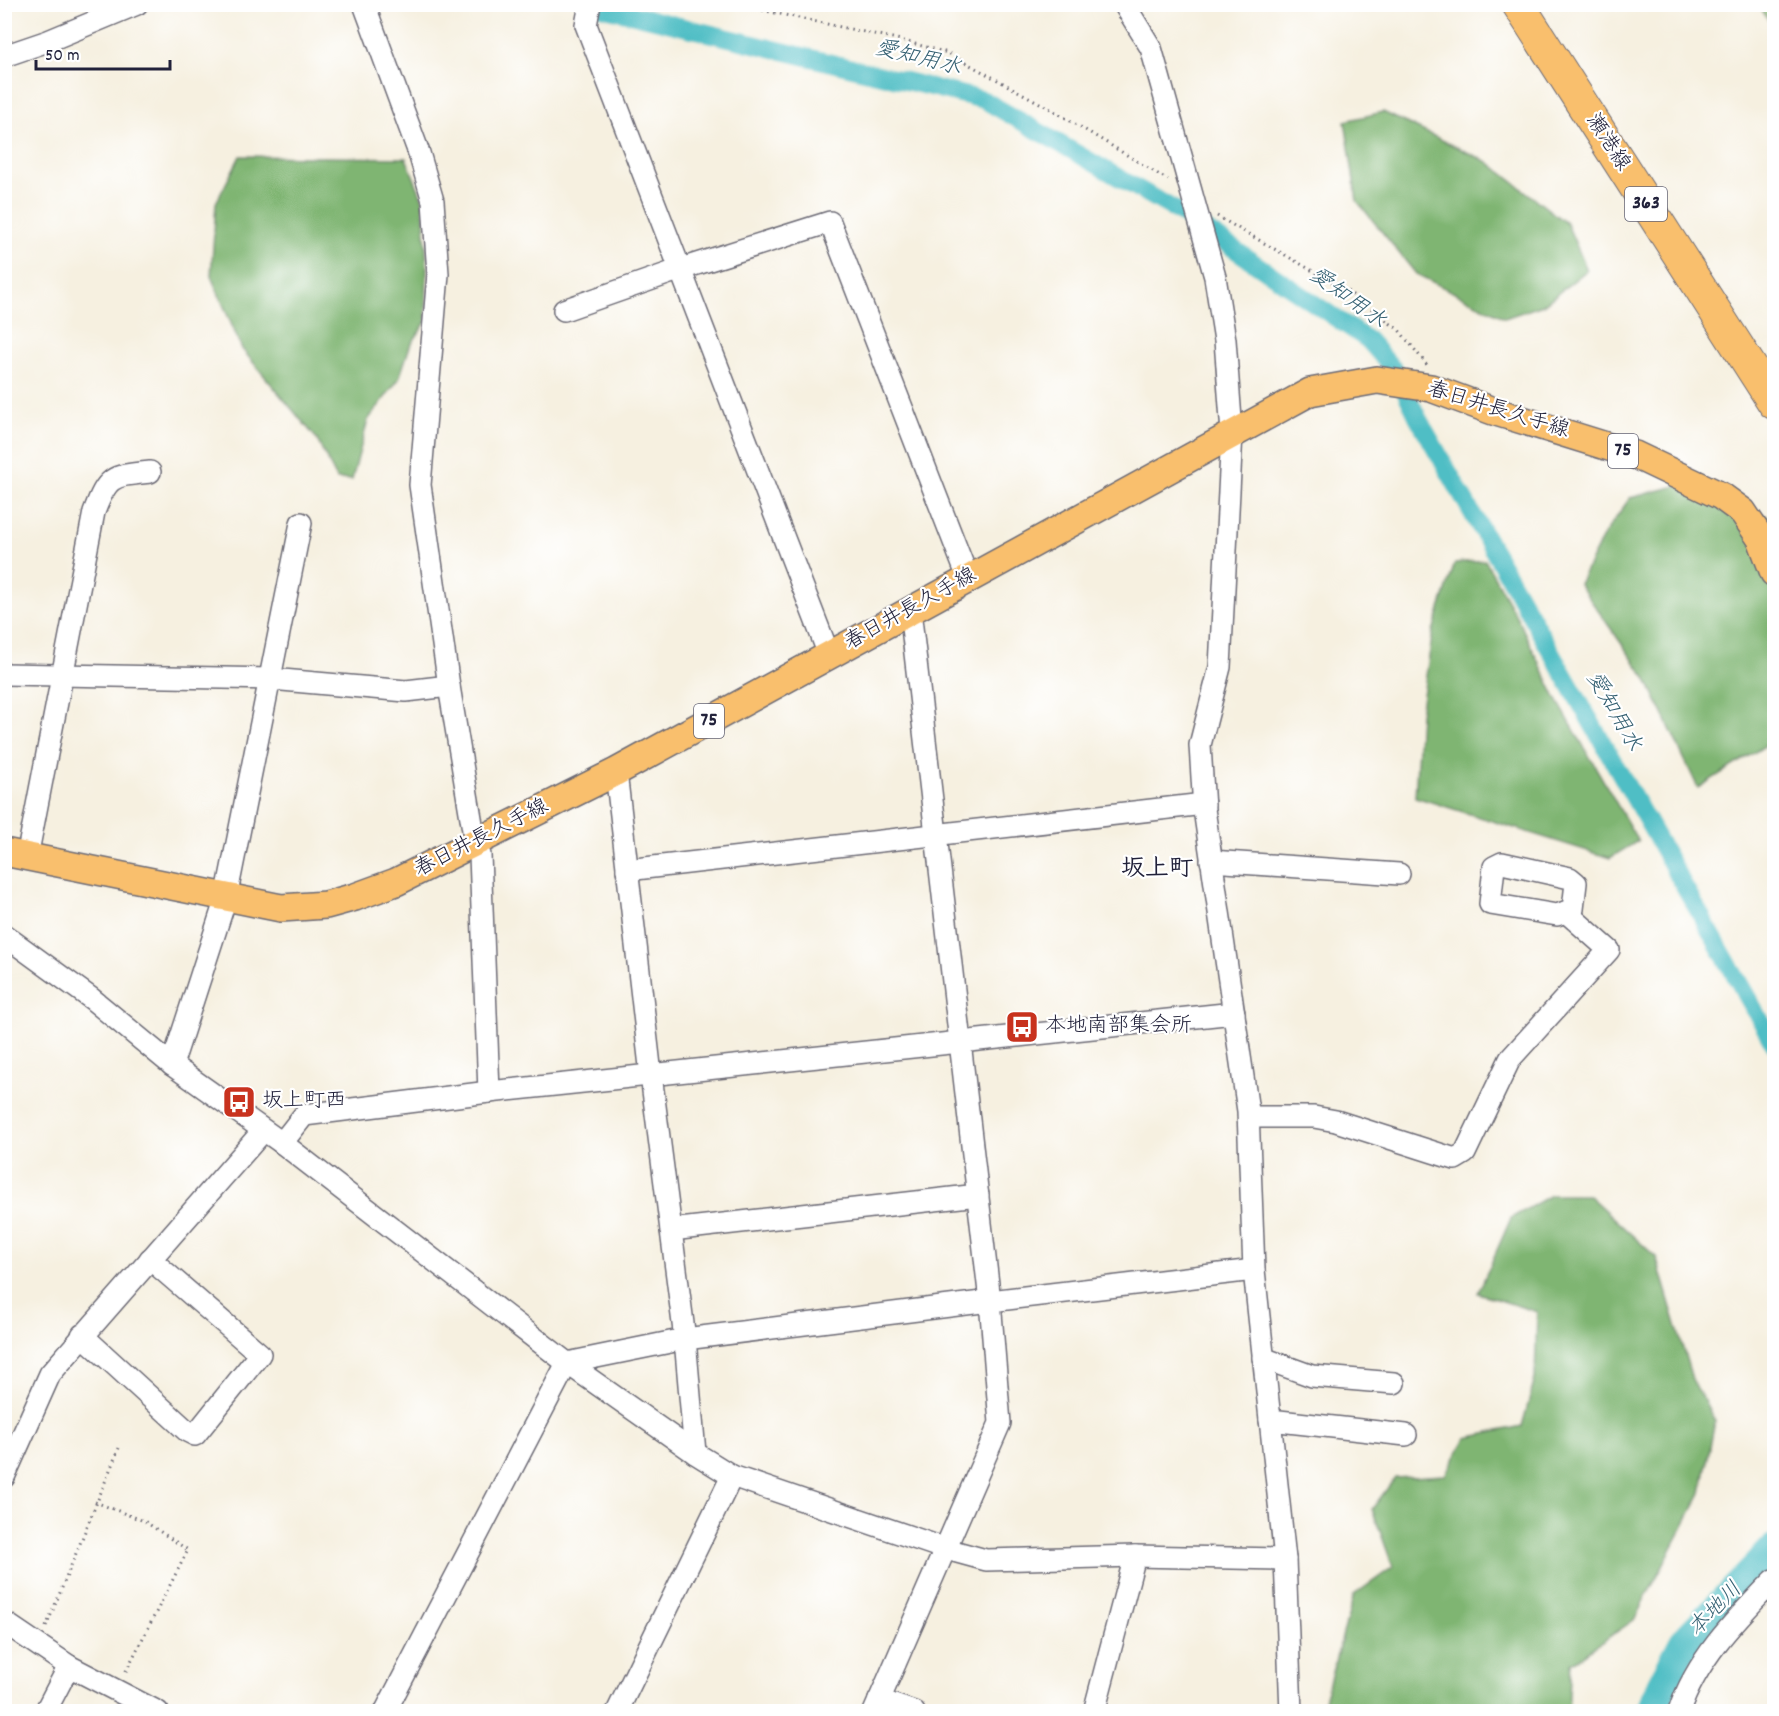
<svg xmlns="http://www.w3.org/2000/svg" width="1779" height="1716" font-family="Dekko,'Klee One',sans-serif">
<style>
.green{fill:#9fd384;stroke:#607a60;stroke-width:1.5}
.forest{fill:#7fb572;stroke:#506c56;stroke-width:1.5}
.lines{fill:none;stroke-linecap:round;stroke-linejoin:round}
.canal{stroke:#4fbec5;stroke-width:18}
.river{stroke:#4fbec5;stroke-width:32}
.minor-casing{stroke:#6c6a75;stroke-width:24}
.major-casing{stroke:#6c6a75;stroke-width:30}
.highway-casing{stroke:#6c6a75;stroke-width:34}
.path{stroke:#6c6a75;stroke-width:3;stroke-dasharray:1.5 4.5;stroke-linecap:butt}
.minor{stroke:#fff;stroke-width:21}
.major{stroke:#f9bf6d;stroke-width:27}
.highway{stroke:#f9bf6d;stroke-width:32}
.labels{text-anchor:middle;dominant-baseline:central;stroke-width:4.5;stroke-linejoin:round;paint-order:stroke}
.shield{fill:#fff;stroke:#646476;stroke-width:1.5}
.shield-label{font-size:20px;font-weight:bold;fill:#22223b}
.street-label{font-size:21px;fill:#22223b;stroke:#fff}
.poi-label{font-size:21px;fill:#22223b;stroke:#fff;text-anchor:start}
.water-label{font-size:22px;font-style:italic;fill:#346072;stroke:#fff}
.quarter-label{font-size:24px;font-weight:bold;fill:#22223b;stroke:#fff}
</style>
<rect width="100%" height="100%" fill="#fff"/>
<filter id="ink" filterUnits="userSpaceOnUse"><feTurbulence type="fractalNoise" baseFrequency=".0167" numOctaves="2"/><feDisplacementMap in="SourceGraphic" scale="12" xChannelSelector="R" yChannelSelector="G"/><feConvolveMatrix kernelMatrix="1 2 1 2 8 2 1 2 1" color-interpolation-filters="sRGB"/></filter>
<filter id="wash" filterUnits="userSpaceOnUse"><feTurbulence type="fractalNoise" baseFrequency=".008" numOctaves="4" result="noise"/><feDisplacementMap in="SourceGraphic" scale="24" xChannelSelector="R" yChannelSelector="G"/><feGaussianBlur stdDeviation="1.35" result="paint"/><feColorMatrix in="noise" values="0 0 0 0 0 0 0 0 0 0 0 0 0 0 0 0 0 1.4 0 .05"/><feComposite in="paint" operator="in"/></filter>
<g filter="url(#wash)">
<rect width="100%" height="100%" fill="#f6f0e0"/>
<path class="green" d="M1759,5H1774V29Z"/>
<g class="forest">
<path d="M1383,112L1488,162L1567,224L1587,270L1543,305L1505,318L1416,274L1357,201L1345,121Z"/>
<path d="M240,156L406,158L423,200L427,264L426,322L410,346L399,379L368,420L352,480L337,479L316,438L242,349L211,276L216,203Z"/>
<path d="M1680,485L1774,518V740L1698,788L1646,678L1579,584L1605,533L1630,498Z"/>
<path d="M1485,560L1520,623L1556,698L1638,841L1610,858L1415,797L1420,714L1433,631L1455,563Z"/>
<path d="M1551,1195H1588L1656,1257L1692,1379L1715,1421L1701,1493L1634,1620L1571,1663L1568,1711H1324V1700L1354,1595L1393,1567L1372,1509L1395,1478L1445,1475L1466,1438L1522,1426L1535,1379L1537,1312L1478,1293L1511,1218Z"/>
</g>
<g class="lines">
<path class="canal" d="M589,4L984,100L1184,215L1368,340L1396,372L1418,418L1774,1044"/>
<path class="river" d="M1653,1712L1662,1686L1685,1642L1774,1550"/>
</g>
</g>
<g filter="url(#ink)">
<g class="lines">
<defs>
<g id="minor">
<path d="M364,4L419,153L433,201L438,274L420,485L449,686L475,842L480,855L489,1092"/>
<path d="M590,4L586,25L829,655"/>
<path d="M1124,4L1151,48L1215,277L1225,340L1232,433L1220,667L1200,745L1204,809L1248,1111L1254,1270L1285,1559L1291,1712"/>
<path d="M4,56L48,41L137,4"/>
<path d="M564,310L681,269L830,222L968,578"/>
<path d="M4,674L271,679L406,691L449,686"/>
<path d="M616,772L651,1075L685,1339L695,1453"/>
<path d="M27,857L94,512C108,475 112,476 150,472"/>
<path d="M1211,861L1399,874"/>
<path d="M1502,863L1570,878L1576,883L1573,909L1557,915L1490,904L1494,867Z"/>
<path d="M627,870L1204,804"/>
<path d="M4,935L92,999L172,1065L282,1143L567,1363L695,1453L732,1476L946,1549L986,1560L1135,1556L1285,1559"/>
<path d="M172,1065L226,898L301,523"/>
<path d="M1249,1117H1314L1336,1121L1455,1159L1465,1153L1510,1059L1609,950L1566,912"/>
<path d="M282,1143L304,1115L489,1092L1234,1013"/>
<path d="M671,1230L978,1195"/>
<path d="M82,1335L187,1431L195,1435L260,1354L150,1259"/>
<path d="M1263,1358L1312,1376L1394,1383"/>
<path d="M567,1363L685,1339L990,1301L1254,1270"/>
<path d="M1270,1420L1406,1435"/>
<path d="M4,1477L50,1374L263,1131"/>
<path d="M4,1622L69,1666L158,1712"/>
<path d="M879,1700L914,1712"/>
<path d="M45,1712L69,1666"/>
<path d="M385,1712L567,1363"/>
<path d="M617,1712L732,1476"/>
<path d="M874,1712L1000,1423L990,1301L910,610"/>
<path d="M1094,1712L1135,1556"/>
<path d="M1679,1712C1696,1659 1737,1618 1774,1580"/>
</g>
<path id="major" d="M4,852L281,908L326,905L355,897L396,882L616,772L1310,392L1377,380L1431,388L1493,411L1635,455L1721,496L1743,512L1761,539L1774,573"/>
<path id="highway" d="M1518,4L1774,403"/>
</defs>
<use href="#minor" class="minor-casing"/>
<use href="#major" class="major-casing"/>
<use href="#highway" class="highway-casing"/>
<g class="path">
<path d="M733,4L897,39L948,53L1049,108L1168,180"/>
<path d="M1217,216L1346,290L1399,330L1427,365"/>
<path d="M95,1502L144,1521L188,1550L125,1673"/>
<path d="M46,1627L119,1448"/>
</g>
<use href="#minor" class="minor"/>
<use href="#major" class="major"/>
<use href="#highway" class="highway"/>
</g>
</g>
<defs>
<symbol id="bus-square" viewBox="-11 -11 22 22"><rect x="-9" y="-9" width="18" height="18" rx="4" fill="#c8321e" stroke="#fff"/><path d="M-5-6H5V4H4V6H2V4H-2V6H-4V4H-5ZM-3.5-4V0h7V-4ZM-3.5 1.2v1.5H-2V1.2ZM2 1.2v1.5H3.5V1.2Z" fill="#fff"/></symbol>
</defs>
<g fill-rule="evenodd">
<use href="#bus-square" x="1003" y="1008" width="38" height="38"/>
<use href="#bus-square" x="220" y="1083" width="38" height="38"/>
</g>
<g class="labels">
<g class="shield">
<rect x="1625" y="187" width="42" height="34" rx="4.5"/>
<rect x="1608" y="434" width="30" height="34" rx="4.5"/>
<rect x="694" y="704" width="30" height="34" rx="4.5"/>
</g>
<g class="shield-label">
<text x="1646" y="204">363</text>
<text x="1623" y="451">75</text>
<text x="709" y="721">75</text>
</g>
<g class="street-label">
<text transform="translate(1607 143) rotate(57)">瀬港線</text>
<text transform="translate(1498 411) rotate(17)">春日井長久手線</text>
<text transform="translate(911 610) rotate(-29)">春日井長久手線</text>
<text transform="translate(482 839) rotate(-27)">春日井長久手線</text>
</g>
<g class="poi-label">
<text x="1045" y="1027">本地南部集会所</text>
<text x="262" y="1102">坂上町西</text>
</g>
<g class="water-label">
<text transform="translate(918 59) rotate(14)">愛知用水</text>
<text transform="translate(1347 299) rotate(36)">愛知用水</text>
<text transform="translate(1613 712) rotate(60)">愛知用水</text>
<text transform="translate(1716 1610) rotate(-46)">本地川</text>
</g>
<g class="quarter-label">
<text x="1157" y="870">坂上町</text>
</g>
</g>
<rect width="1779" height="1716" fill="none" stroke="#fff" stroke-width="24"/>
<path d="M36 60v9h134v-9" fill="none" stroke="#22223b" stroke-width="3"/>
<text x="45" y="60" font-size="18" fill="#22223b" stroke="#ffffff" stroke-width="4.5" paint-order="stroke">50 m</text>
</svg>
